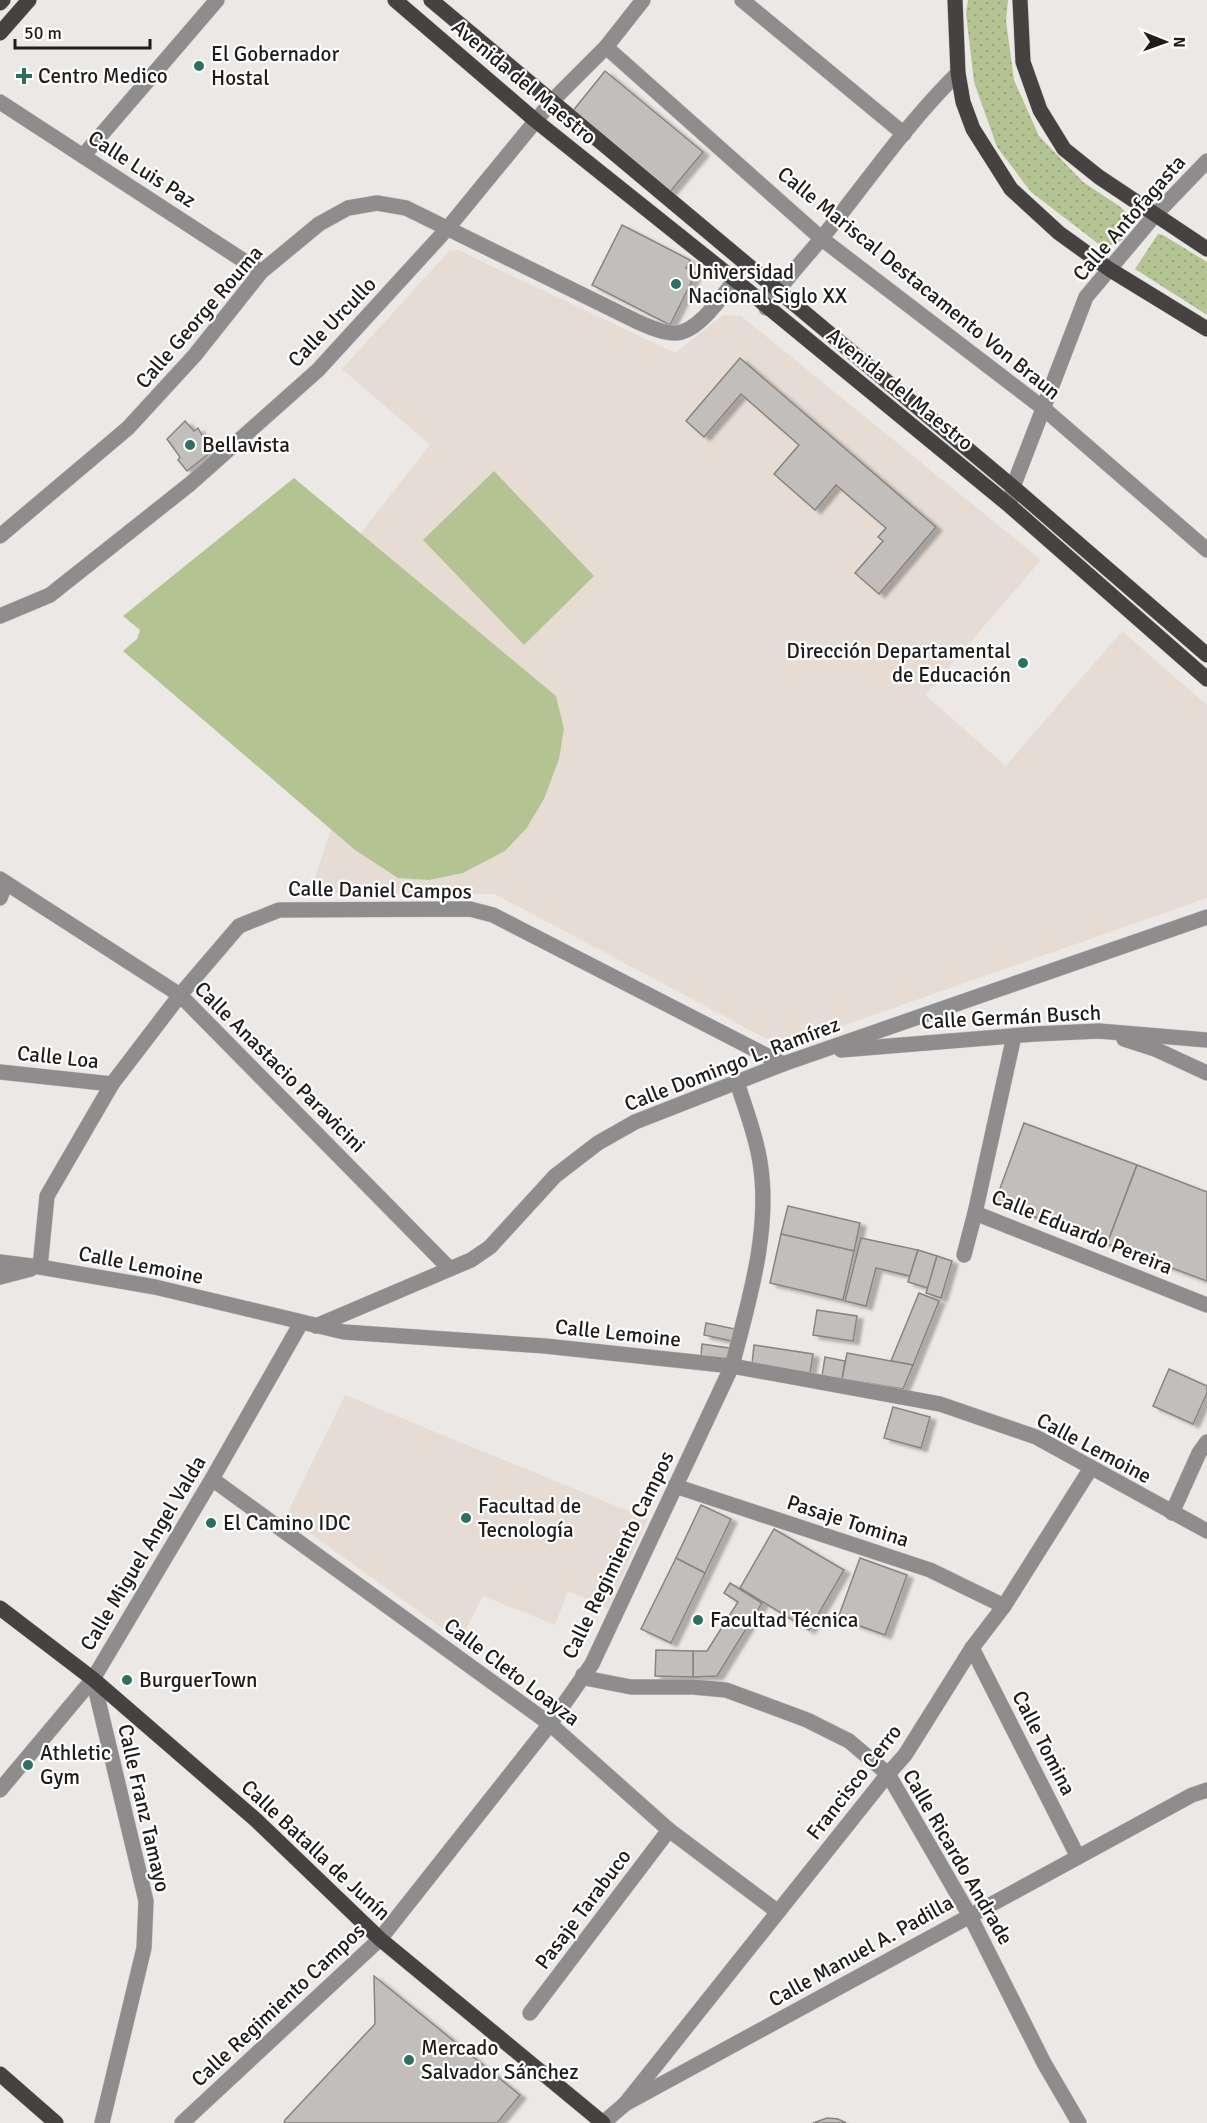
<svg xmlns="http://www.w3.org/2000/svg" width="1207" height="2123" font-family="Signika,sans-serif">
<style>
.built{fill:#e6dcd4}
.grass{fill:#b4c392}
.park{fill:url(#park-dots)}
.building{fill:#c1bebb;stroke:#878481;stroke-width:1.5;filter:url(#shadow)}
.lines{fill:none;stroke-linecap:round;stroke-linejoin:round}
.minor-casing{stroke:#c7c3c1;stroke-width:16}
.major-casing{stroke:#c7c3c1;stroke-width:16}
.minor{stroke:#8e8c8c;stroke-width:15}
.major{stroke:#464242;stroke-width:15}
.poi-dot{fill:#2c7063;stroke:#fff;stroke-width:2}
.labels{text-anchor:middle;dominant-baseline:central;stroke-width:4.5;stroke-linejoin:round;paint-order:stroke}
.poi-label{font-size:21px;fill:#1e1d1c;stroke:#fff;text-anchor:start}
.street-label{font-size:21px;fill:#1e1d1c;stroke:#fff}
</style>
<defs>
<pattern id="park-dots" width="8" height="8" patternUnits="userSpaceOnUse" patternTransform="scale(1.5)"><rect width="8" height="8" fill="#b4c392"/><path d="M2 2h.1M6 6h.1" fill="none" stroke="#9aa77d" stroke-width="1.8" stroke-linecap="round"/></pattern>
<filter id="shadow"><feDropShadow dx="6" dy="3.5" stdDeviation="1.5" flood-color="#0004"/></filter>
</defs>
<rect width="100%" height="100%" fill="#ece8e5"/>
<g class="built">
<path d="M458,250L675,353L723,315L741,316L1041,560L925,695L1006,766L1122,631L1207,705V898L782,1047L495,894L310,893L331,829L355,850L398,878L463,873L505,851L526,829L556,696L360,534L430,445L342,369L449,251Z"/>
<path d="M345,1395L648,1519L608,1609L568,1591L555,1625L483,1596L460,1641L286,1516Z"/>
</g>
<g class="grass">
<path d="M494,471L594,576L524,645L423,540Z"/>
<path d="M294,478L556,696L564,729L559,759L544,799L526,829L505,851L463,873L429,880L398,878L355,850L123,651L137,639L140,630L123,616Z"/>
</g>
<g class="park">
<path d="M968,0H1008L1006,21L1014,80L1039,136L1083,182L1122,208L1128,216V226L1124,239L1112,245H1100L1031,192L997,147L974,82L966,13Z"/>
<path d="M1158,234L1163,235L1207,262V315L1135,269Z"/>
</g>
<g class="building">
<path d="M605,71L703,152L669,193L572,112Z"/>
<path d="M622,225L690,260L686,268L696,273L670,325L592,285Z"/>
<path d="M740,358L936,527L879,594L855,573L883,541L878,537L886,528L836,485L815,510L774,474L799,445L741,394L704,437L686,421Z"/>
<path d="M185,421L194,431L198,428L211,452L187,471L178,460L180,457L167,439Z"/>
<path d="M1024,1123L1137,1165L1107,1244L995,1202Z"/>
<path d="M1137,1165L1207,1192V1281L1107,1244Z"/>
<path d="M788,1206L860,1223L854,1251L781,1234Z"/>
<path d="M781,1234L854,1251L843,1300L770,1283Z"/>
<path d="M861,1238L918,1250L910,1276L876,1268L866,1306L845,1301Z"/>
<path d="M918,1250L937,1256L928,1288L908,1282Z"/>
<path d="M937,1256L952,1261L941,1298L926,1293Z"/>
<path d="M919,1293L939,1301L913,1365L891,1361Z"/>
<path d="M817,1310L857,1316L853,1341L813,1335Z"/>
<path d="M706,1323L735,1329L732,1341L704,1335Z"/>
<path d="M702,1344L729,1348L727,1360L701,1356Z"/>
<path d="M754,1345L813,1354L810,1373L752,1364Z"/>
<path d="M847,1353L913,1365L903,1389L842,1379Z"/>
<path d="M825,1357L845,1361L842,1379L822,1376Z"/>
<path d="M1169,1369L1207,1386V1393L1193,1424L1153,1406Z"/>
<path d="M893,1407L930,1417L921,1448L884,1438Z"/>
<path d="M701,1505L731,1519L705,1573L676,1558Z"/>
<path d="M774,1529L844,1570L809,1630L740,1588Z"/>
<path d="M676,1558L705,1573L671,1643L641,1629Z"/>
<path d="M860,1558L907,1575L885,1635L838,1618Z"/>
<path d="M730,1583L762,1603L717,1676L693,1677V1651H707L738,1602L724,1593Z"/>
<path d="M656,1650L693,1651V1677L655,1676Z"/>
<path d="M374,1976L520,2095L497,2123H284L285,2120L375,2024Z"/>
<path d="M827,2118L838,2119L846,2123H813Z"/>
</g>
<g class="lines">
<defs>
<g id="minor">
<path d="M742,0L904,134"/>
<path d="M606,47L822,239L1043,408L1207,550"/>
<path d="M0,102L261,272"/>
<path d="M83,156L217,0"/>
<path d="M766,308C784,279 809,255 829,229C871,176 910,120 958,73"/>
<path d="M1010,506L1013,487L1086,297L1155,215L1207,161"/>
<path d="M0,536L128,428L195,355L261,272L319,224L348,208L377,203L406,208L638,322C650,327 662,333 675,333C698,333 722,296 735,280"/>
<path d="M0,616L50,595L190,484L318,370L447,229L552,101L606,47L643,0"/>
<path d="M0,879L180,995L450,1269"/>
<path d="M0,898L6,883"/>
<path d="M1014,1036L975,1213L1207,1305"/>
<path d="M1124,1039L1155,1049L1207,1073"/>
<path d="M841,1050L1035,1034L1099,1031L1207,1040"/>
<path d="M0,1072L112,1084"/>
<path d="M964,1255L975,1213"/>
<path d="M0,1262L40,1267L155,1287L344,1332L545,1346L732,1366L940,1404L1036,1437L1207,1531"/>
<path d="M40,1267L47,1196L112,1084L180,995L239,926L279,910L470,909L493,915L783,1064"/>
<path d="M0,1277L31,1269"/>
<path d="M316,1326L471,1260L490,1247L555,1176L598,1143L635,1122L783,1064L1207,917"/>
<path d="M212,1479L550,1724L669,1830L778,1912"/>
<path d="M675,1486L930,1570L1004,1606"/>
<path d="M1172,1513L1199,1453L1207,1442"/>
<path d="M972,1648L1078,1857"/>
<path d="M583,1675L590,1679L631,1687H693L726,1690L807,1720L849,1741L888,1774L970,1916L1044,2063L1079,2123"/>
<path d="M93,1679L146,1901L144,1948L102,2123"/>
<path d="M0,1790L93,1679L212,1479L301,1323"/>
<path d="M530,2013L669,1830"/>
<path d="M625,2104L888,1774L905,1755L972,1648L1004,1606L1091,1468"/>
<path d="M182,2123L380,1939L550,1724L592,1664L732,1366C749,1300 771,1230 760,1162C756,1135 745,1108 737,1082"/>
<path d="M603,2123L625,2104L1192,1795L1207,1790"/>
</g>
<g id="major">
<path d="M395,0L536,121L735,280L1010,506L1207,679"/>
<path d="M431,0L1013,487L1207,655"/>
<path d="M955,0L958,73L963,102L973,129L1011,189L1059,233L1109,269L1207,329"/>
<path d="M1020,0L1023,62L1040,110L1064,149L1099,177L1207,249"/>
<path d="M0,3L3,0"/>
<path d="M0,33L29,0"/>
<path d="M0,1608L93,1679L256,1820L380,1939L603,2123"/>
<path d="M0,2074L56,2123"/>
</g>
</defs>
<use href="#minor" class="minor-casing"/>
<use href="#major" class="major-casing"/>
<use href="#minor" class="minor"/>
<use href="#major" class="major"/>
</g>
<g class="poi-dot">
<circle cx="199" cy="66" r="6"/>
<path d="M21 67h6v6h6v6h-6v6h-6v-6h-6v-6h6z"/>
<circle cx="676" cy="284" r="6"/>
<circle cx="190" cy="445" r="6"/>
<circle cx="1023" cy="663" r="6"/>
<circle cx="466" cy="1518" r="6"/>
<circle cx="211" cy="1523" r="6"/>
<circle cx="698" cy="1620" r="6"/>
<circle cx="127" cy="1680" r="6"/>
<circle cx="28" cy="1765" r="6"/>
<circle cx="409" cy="2060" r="6"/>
</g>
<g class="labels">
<g class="poi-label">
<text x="211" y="54">El Gobernador<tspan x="211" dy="24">Hostal</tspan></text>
<text x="38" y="76">Centro Medico</text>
<text x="688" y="272">Universidad<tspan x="688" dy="24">Nacional Siglo XX</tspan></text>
<text x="202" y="445">Bellavista</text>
<text x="1011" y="651" text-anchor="end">Dirección Departamental<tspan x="1011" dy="24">de Educación</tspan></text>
<text x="478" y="1506">Facultad de<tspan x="478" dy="24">Tecnología</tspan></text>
<text x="223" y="1523">El Camino IDC</text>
<text x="710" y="1620">Facultad Técnica</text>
<text x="139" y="1680">BurguerTown</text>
<text x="40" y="1753">Athletic<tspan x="40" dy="24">Gym</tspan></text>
<text x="421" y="2048">Mercado<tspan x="421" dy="24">Salvador Sánchez</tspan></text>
</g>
<g class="street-label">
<text transform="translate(524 82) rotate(40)">Avenida del Maestro</text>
<text transform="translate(142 169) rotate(33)">Calle Luis Paz</text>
<text transform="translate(1129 218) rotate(-49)">Calle Antofagasta</text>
<text transform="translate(919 283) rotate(39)">Calle Mariscal Destacamento Von Braun</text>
<text transform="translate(199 317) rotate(-49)">Calle George Rouma</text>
<text transform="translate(332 322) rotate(-46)">Calle Urcullo</text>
<text transform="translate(900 389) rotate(39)">Avenida del Maestro</text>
<text transform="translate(380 890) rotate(1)">Calle Daniel Campos</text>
<text transform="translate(1011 1017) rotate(-3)">Calle Germán Busch</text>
<text transform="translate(58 1057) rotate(6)">Calle Loa</text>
<text transform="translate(732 1064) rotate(-21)">Calle Domingo L. Ramírez</text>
<text transform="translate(280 1067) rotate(45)">Calle Anastacio Paravicini</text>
<text transform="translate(1082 1232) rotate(22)">Calle Eduardo Pereira</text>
<text transform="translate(141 1265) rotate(11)">Calle Lemoine</text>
<text transform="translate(618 1333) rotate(6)">Calle Lemoine</text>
<text transform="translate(1094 1448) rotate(28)">Calle Lemoine</text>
<text transform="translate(848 1521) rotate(18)">Pasaje Tomina</text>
<text transform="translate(143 1553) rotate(-59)">Calle Miguel Angel Valda</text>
<text transform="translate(618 1555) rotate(-64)">Calle Regimiento Campos</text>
<text transform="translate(512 1672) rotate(37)">Calle Cleto Loayza</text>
<text transform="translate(1044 1743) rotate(63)">Calle Tomina</text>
<text transform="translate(854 1782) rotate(-52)">Francisco Cerro</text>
<text transform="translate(144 1808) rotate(77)">Calle Franz Tamayo</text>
<text transform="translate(316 1850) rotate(43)">Calle Batalla de Junín</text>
<text transform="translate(958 1857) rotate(60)">Calle Ricardo Andrade</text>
<text transform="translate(583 1909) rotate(-53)">Pasaje Tarabuco</text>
<text transform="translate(861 1951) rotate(-29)">Calle Manuel A. Padilla</text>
<text transform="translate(278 2005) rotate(-43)">Calle Regimiento Campos</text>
</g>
</g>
<g transform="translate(1165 42) rotate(91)" stroke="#ffffff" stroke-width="4.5" paint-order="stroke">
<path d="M0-4.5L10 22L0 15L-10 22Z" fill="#1e1d1c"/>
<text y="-9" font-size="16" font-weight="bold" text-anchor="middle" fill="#1e1d1c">N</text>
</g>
<path d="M15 39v9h135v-9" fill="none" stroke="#1e1d1c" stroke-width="3"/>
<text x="24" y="39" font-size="18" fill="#1e1d1c" stroke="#ffffff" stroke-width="4.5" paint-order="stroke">50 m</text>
</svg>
